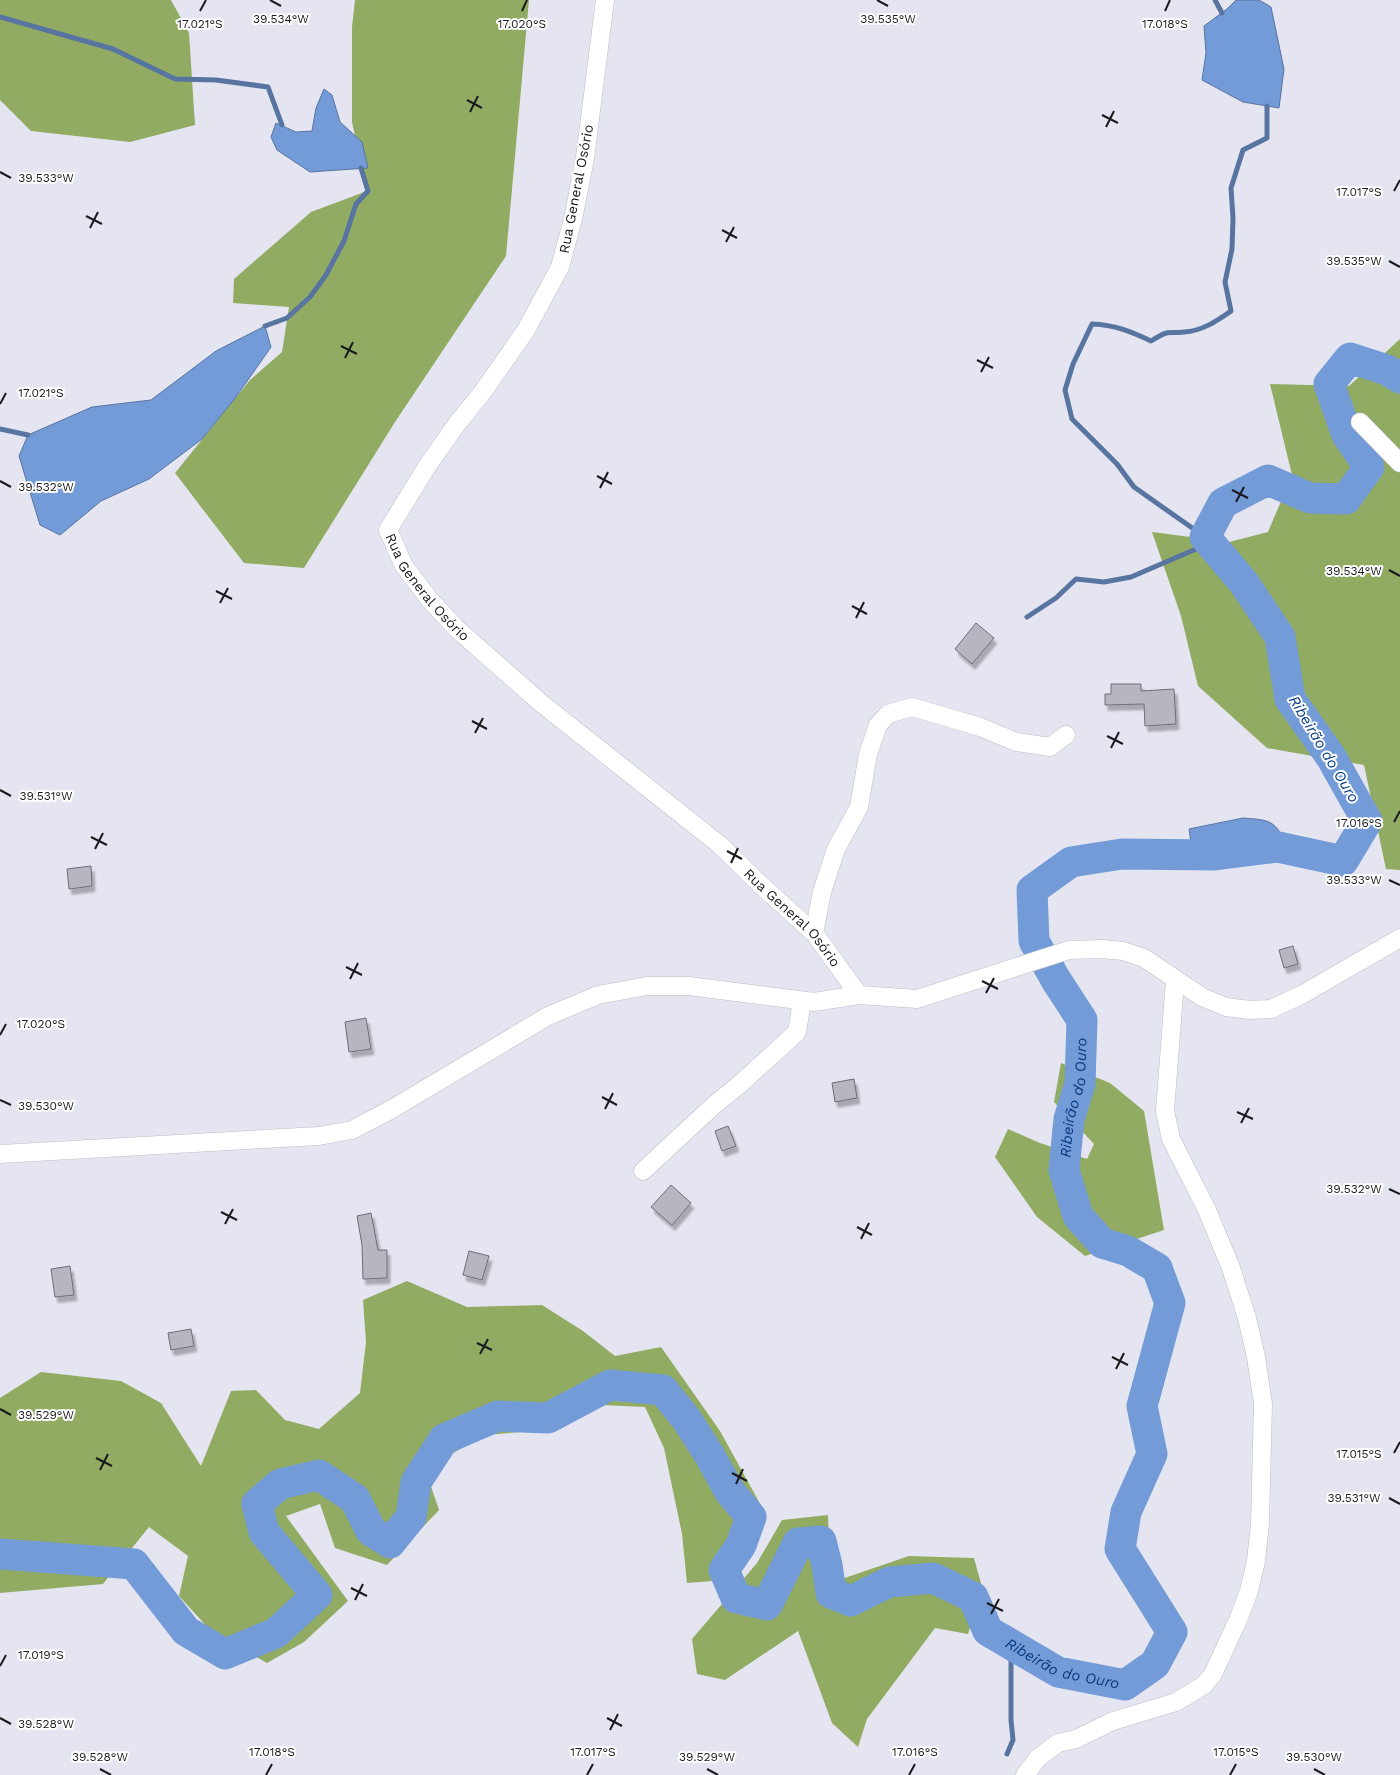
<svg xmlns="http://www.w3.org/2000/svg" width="1400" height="1775" font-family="'Work Sans',sans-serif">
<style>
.forest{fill:#92ab63}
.water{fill:#739bd8;stroke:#5874a0}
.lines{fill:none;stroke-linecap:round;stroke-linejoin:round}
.stream{stroke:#5874a0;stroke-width:5}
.river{stroke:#739bd8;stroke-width:31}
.building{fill:#b6b6c1;stroke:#6d6d77;filter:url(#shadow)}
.minor-casing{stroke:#bcbcc8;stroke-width:19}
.minor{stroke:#fff;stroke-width:18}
.ticks{fill:none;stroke:#1a1a1e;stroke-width:2}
.labels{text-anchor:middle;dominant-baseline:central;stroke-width:4;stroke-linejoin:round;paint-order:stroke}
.street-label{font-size:14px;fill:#1a1a1e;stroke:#fff}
.water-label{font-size:15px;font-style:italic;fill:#073b82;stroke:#fff}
.ticks-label{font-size:12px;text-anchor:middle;fill:#1a1a1e;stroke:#fff;stroke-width:4;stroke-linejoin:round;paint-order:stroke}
</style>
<defs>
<filter id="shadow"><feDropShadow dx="3" dy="5.5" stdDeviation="1" flood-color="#0004"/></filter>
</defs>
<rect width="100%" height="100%" fill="#e4e5f0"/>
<g class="forest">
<path d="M0,0H171L189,33L195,125L130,142L31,131L0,100Z"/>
<path d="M355,0H529L506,256L395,422L304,568L244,563L175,473L250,380L282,352L289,307L233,303L234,279L311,212L367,191L352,122V27Z"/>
<path d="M1400,339V870L1386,869L1364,765L1267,748L1198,686L1181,616L1152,532L1229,542L1268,532L1292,475L1270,384L1349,386Z"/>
<path d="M1061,1063L1110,1083L1144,1111L1164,1230L1085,1256L1037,1217L995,1157L1008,1129L1040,1143L1087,1159L1094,1144L1054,1102Z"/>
<path d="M407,1281L467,1307L542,1305L583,1331L615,1356L661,1347L720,1431L763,1509L713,1581L687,1583L682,1534L664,1448L645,1407L601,1405L558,1429L485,1435L425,1469L439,1510L387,1565L335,1548L320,1504L286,1516L348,1601L304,1642L267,1663L210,1630L179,1596L188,1556L149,1527L103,1584L0,1593V1398L41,1372L121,1381L161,1403L201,1466L231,1391L256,1390L285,1420L319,1429L360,1393L366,1342L363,1300Z"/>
<path d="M828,1515L830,1583L909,1556L974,1558L982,1587L968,1634L935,1628L867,1719L858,1747L832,1723L798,1631L725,1680L697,1674L692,1639L757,1563L782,1520Z"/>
</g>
<g class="water">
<path d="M1236,0H1259L1271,7L1284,69L1279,108L1243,102L1202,80L1206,53L1204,26L1227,9Z"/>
<path d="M324,89L332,95L340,122L362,142L368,168L310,172L277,150L271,137L276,123L296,132L312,131L316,108Z"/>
<path d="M265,326L271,347L236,397L202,439L149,479L101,501L60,535L40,525L19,456L28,435L92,407L151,400L216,351Z"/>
<path d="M1243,818C1270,820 1276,820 1287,847L1271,863L1255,854L1209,867L1194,865L1189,829Z"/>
</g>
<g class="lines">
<g class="stream">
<path d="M1215,0L1222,13"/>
<path d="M0,17L113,49L175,79L216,80L268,87L282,125"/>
<path d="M265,326L287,318L310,297L326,275L344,241L356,204L368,191L361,168"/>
<path d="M0,429L28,435"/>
<path d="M1205,537L1134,487L1117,464L1072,419L1065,390L1073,364L1092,324C1115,325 1130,331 1151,341C1170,329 1165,334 1184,332C1202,331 1217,321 1231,311L1225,282L1232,249L1233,218L1231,188L1243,150L1267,138V106"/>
<path d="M1027,617L1056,598L1076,579L1104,582L1131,577L1210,543"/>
<path d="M1007,1754L1013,1740L1011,1720V1645"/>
</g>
<path class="river" id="s1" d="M0,1554L134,1564L186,1631L225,1654L276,1633L317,1595L264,1532L257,1504L280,1484L319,1475L355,1499L371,1531L390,1543L411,1517L416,1482L444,1439L498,1416L548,1418L610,1385L663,1390L687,1420L710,1456L730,1492L751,1517L741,1545L724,1570L736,1598L767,1605L798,1543L821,1541L827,1565L831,1593L851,1601L889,1582L933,1578L973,1597L988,1631L1058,1672L1125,1685L1155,1664L1172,1632L1120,1549L1126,1512L1152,1454L1142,1406L1170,1303L1157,1268L1128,1251L1102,1243L1078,1216L1064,1170L1069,1119L1080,1084L1082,1020L1056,980L1034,941L1032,890L1071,862L1122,854L1213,855L1278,847L1343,861L1367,821L1331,757L1290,699L1280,637L1244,583L1205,537L1223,503L1268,480L1310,498L1346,499L1369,467L1347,435L1329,384L1350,358L1387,370L1400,378"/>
</g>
<g class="building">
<path d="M976,623L994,638L972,664L955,649Z"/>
<path d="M1111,684H1141V691L1174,689L1176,724L1145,726L1144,704L1105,705V694H1111Z"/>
<path d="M91,866L92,886L69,889L67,869Z"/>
<path d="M1293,946L1298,964L1284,968L1279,950Z"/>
<path d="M366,1018L371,1049L349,1052L345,1022Z"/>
<path d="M854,1079L857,1098L835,1102L832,1083Z"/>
<path d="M728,1126L736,1146L722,1151L715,1131Z"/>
<path d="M671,1185L691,1203L672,1225L651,1207Z"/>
<path d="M371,1213L378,1250H387V1278L363,1279L362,1245L357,1216Z"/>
<path d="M469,1251L489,1256L482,1280L463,1275Z"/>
<path d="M70,1266L74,1295L55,1297L51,1269Z"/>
<path d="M191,1329L194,1346L171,1350L168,1333Z"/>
</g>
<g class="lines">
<defs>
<g id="minor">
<path id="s2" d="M605,0L585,158L573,219L560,267L526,330L482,393L456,425L426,468L388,530L404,566L430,600L457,629L541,703L720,845L762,886L814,933L859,995"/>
<path d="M1360,422L1400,463"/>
<path d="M814,933L822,892L836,849L859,807L868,754L878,725L888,714L912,707L980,727L1016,742L1050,747L1066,735"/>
<path d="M0,1154L282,1138L319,1136L352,1130L392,1109L548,1016L598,995L647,986H689L814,1002L859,995L917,999L1069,950L1102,949L1123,951L1144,958L1202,997L1226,1007L1250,1010L1271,1009L1303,994L1400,938"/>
<path d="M643,1171L713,1106L739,1085L797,1032L802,1001"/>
<path d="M1025,1775L1038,1758L1058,1743L1076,1739L1113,1721L1176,1702L1204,1685L1213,1674L1238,1620L1249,1591L1256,1561L1260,1524L1263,1404L1256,1357L1247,1318L1231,1268L1207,1210L1171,1139L1165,1111L1175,981"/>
</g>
</defs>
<use href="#minor" class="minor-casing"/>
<use href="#minor" class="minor"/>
</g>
<path class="ticks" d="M270,0L281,6M877,0L888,6M200,11L206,0M522,11L527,0M1165,11L1170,0M467,100L482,108M470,112L478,96M1102,115L1118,123M1106,127L1114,111M0,172L11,178M1394,191L1400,180M86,216L102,224M90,228L98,212M722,230L737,238M726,242L734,227M1389,261L1400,267M341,346L357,354M345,358L353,342M977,360L993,368M981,372L989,357M0,404L6,393M597,476L612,484M0,481L11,487M600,488L608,472M1232,490L1248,498M1236,502L1244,487M1389,570L1400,576M216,591L232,599M220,603L228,588M852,606L867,614M856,618L864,602M472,721L487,729M475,733L483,718M1107,736L1123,744M1111,748L1119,732M0,790L11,796M1394,822L1400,811M91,837L107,845M95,849L103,833M727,851L742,859M731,863L738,848M1389,880L1400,885M346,967L362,975M350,979L358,963M982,981L998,989M986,993L994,978M0,1035L6,1024M602,1097L617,1105M0,1100L11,1105M605,1109L613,1093M1237,1112L1253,1119M1241,1123L1249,1108M1389,1189L1400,1194M221,1212L237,1220M225,1224L233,1209M857,1227L872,1235M861,1239L869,1223M477,1343L492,1350M480,1354L488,1339M1112,1357L1128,1365M1116,1369L1124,1353M0,1409L11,1415M1394,1453L1400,1442M96,1458L112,1466M100,1470L108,1454M732,1473L747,1481M736,1484L743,1469M1389,1498L1400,1504M351,1588L367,1596M355,1600L363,1584M987,1603L1003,1611M991,1614L999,1599M0,1666L6,1655M0,1718L11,1724M607,1718L622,1726M610,1730L618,1714M100,1769L111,1775M707,1769L718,1775M1314,1769L1325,1775M266,1775L272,1764M587,1775L593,1764M909,1775L915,1764M1230,1775L1236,1764"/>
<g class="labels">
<g class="street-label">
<text transform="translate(576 189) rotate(-79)">Rua General Osório</text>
<text stroke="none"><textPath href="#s2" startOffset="656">Rua General Osório</textPath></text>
<text stroke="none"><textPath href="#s2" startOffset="1151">Rua General Osório</textPath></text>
</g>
<g class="water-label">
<text transform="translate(1324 749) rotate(59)">Ribeirão do Ouro</text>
<text stroke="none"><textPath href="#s1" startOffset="2456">Ribeirão do Ouro</textPath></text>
<text stroke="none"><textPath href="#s1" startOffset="1706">Ribeirão do Ouro</textPath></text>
</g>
</g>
<g class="ticks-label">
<text x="281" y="23">39.534°W</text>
<text x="888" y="23">39.535°W</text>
<text x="200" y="28">17.021°S</text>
<text x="522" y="28">17.020°S</text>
<text x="1165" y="28">17.018°S</text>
<text x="46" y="182">39.533°W</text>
<text x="1359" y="196">17.017°S</text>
<text x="1354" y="265">39.535°W</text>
<text x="41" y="397">17.021°S</text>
<text x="46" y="491">39.532°W</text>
<text x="1354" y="575">39.534°W</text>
<text x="46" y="800">39.531°W</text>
<text x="1359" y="827">17.016°S</text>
<text x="1354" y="884">39.533°W</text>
<text x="41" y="1028">17.020°S</text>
<text x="46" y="1110">39.530°W</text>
<text x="1354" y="1193">39.532°W</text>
<text x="46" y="1419">39.529°W</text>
<text x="1359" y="1458">17.015°S</text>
<text x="1354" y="1502">39.531°W</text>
<text x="41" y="1659">17.019°S</text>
<text x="46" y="1728">39.528°W</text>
<text x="272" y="1756">17.018°S</text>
<text x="593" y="1756">17.017°S</text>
<text x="915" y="1756">17.016°S</text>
<text x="1236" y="1756">17.015°S</text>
<text x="100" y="1761">39.528°W</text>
<text x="707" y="1761">39.529°W</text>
<text x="1314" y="1761">39.530°W</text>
</g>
</svg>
